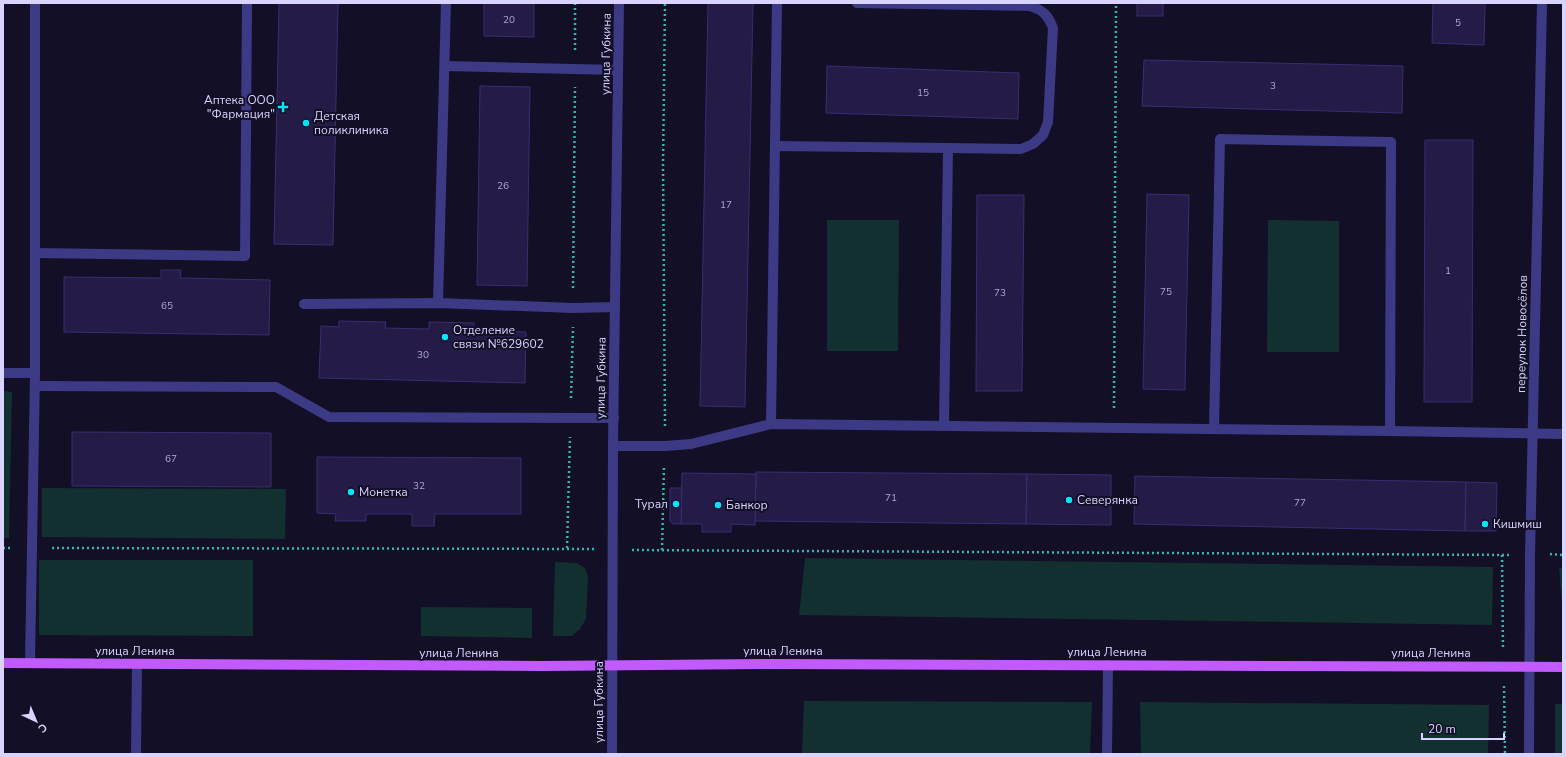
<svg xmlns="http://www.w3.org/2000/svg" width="1566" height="757" font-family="'Nunito Sans',sans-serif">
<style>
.green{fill:#12302f}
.building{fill:#241b47;stroke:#3b2d73}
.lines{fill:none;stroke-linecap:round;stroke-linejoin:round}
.path{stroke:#2fb8b0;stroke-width:2.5;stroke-dasharray:2 3;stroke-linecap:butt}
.minor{stroke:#3d3a85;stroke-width:10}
.major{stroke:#c25bff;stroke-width:10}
.poi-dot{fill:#00e5ff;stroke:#130f26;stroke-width:1.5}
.labels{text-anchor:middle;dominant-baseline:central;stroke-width:4;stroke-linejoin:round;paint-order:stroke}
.number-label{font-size:10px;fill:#aca6d1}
.street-label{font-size:12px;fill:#d9d4ff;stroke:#130f26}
.poi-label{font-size:12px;fill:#d9d4ff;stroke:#130f26;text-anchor:start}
</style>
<rect width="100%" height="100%" fill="#130f26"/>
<g class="green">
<path d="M827,220H899L898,351H827Z"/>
<path d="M1268,220L1339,221V352H1267Z"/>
<path d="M3,391L12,392L9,538H3Z"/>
<path d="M42,488L286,489L285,539L42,537Z"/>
<path d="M805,558L1493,567L1492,625L799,615Z"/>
<path d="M39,560H253V636L39,635Z"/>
<path d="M555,562L577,563L585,568L588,576L586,619L580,629L572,636H553Z"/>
<path d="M1559,568H1563V616Z"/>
<path d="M421,607L532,608V638L421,636Z"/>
<path d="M804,701L1092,702L1090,754H802Z"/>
<path d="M1140,702L1489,705L1488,754H1141Z"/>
<rect x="1555" y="704" width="8" height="50"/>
</g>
<g class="building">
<path d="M279,3H338L333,245L274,244Z"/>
<path d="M484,3H534V37L484,36Z"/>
<path d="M708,3H753L745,407L700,406Z"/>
<rect x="1137" y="3" width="26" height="13"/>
<path d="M1433,3H1485L1484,45L1432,43Z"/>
<path d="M1144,60L1403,66L1402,113L1142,106Z"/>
<path d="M827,66L1019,73L1018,119L826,113Z"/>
<path d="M480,86L530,87L527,286L477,285Z"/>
<path d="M1425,140H1473L1472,402H1424Z"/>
<path d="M1147,194L1189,195L1185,390L1143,389Z"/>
<path d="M977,195H1024L1022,391H976Z"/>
<path d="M161,270H181L180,278L270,280L269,335L64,332V277L161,278Z"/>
<path d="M339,321L386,322L385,328L429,329V322L474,323V330L526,332L525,383L319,378L321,326L339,327Z"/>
<path d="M72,432L271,433V487L72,486Z"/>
<path d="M317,457L521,458V514H435L434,526H412V514H366V521H335L336,514L317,513Z"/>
<path d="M756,472L1027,474L1026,524L755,521Z"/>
<path d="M682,473L756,474L755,525L731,524V532H702V524H681Z"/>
<path d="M1027,474L1111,475V525L1026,524Z"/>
<path d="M1135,476L1466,482L1465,531L1134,524Z"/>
<path d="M1466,482L1497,483L1496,531H1465Z"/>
<path d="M670,488H682L681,524H673L670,521Z"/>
</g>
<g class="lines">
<g class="path">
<path d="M575,50V3"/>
<path d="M573,288L575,87"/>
<path d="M571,398L573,327"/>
<path d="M1114,408L1116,3"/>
<path d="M665,426L663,165L665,3"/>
<path d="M3,548H13"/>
<path d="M52,548L595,549"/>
<path d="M567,548L570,437"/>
<path d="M632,550L1511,555"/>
<path d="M662,550L664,465"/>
<path d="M1550,554L1563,555"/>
<path d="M1502,555L1503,649"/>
<path d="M1504,686L1505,754"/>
</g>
<g class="minor">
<path d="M857,3L1030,6C1043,10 1048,15 1053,28L1048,122L1043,135L1033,144L1021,149L948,148"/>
<path d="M445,66L618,70"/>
<path d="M775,146L948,148L944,425"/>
<path d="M35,253L245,256L247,3"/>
<path d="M438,303L446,3"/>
<path d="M304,304L438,303L573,308L615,307"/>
<path d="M3,373H35"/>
<path d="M35,386L276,387L329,417L614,418"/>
<path d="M771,424L777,3"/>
<path d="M1214,429L1220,139L1391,142L1390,431"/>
<path d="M613,446H665L691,444L771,424L1390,431L1563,434"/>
<path d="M30,663L35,373V3"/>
<path d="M136,754L137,665"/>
<path d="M612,754L613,446L619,3"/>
<path d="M1107,754L1108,665"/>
<path d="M1529,754L1530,555L1542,3"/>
</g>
<path class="major" d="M3,663L542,666L773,664L1563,667"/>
</g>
<g class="poi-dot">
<path d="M281 101h4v4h4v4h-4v4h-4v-4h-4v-4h4z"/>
<circle cx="306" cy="123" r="4"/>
<circle cx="445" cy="337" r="4"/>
<circle cx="351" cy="492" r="4"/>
<circle cx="1069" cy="500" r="4"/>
<circle cx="676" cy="504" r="4"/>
<circle cx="718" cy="505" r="4"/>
<circle cx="1485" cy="524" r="4"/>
</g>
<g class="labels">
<g class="number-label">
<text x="509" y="20">20</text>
<text x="1458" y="23">5</text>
<text x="1273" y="86">3</text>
<text x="923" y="93">15</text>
<text x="503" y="186">26</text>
<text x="726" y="205">17</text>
<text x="1448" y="271">1</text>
<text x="1166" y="292">75</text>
<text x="1000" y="293">73</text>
<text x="167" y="306">65</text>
<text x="423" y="355">30</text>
<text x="171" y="459">67</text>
<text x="419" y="486">32</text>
<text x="891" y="498">71</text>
<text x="1300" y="503">77</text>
</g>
<g class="street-label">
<text transform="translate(606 54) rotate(-89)">улица Губкина</text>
<text transform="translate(1522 334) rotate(-89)">переулок Новосёлов</text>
<text transform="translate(601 378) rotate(-89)">улица Губкина</text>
<text x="135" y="651">улица Ленина</text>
<text x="783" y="651">улица Ленина</text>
<text x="1107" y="652">улица Ленина</text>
<text x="459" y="653">улица Ленина</text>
<text x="1431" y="653">улица Ленина</text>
<text transform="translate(599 702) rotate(-90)">улица Губкина</text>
</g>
<g class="poi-label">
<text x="275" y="100" text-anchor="end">Аптека ООО<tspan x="275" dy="14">"Фармация"</tspan></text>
<text x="314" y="116">Детская<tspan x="314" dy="14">поликлиника</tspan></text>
<text x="453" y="330">Отделение<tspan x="453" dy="14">связи №629602</tspan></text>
<text x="359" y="492">Монетка</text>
<text x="1077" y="500">Северянка</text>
<text x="668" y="504" text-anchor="end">Турал</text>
<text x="726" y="505">Банкор</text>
<text x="1493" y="524">Кишмиш</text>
</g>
</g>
<rect width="1566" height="757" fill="none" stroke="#d9d4ff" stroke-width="8"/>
<g transform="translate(36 721) rotate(136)" stroke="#130f26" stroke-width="3" paint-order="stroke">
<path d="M0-3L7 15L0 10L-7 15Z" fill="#d9d4ff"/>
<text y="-6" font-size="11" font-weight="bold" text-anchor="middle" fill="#d9d4ff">С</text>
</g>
<path d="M1422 733v6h82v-6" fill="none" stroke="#d9d4ff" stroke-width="2"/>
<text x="1428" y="733" font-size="12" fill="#d9d4ff" stroke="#130f26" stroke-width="3" paint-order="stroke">20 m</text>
</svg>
